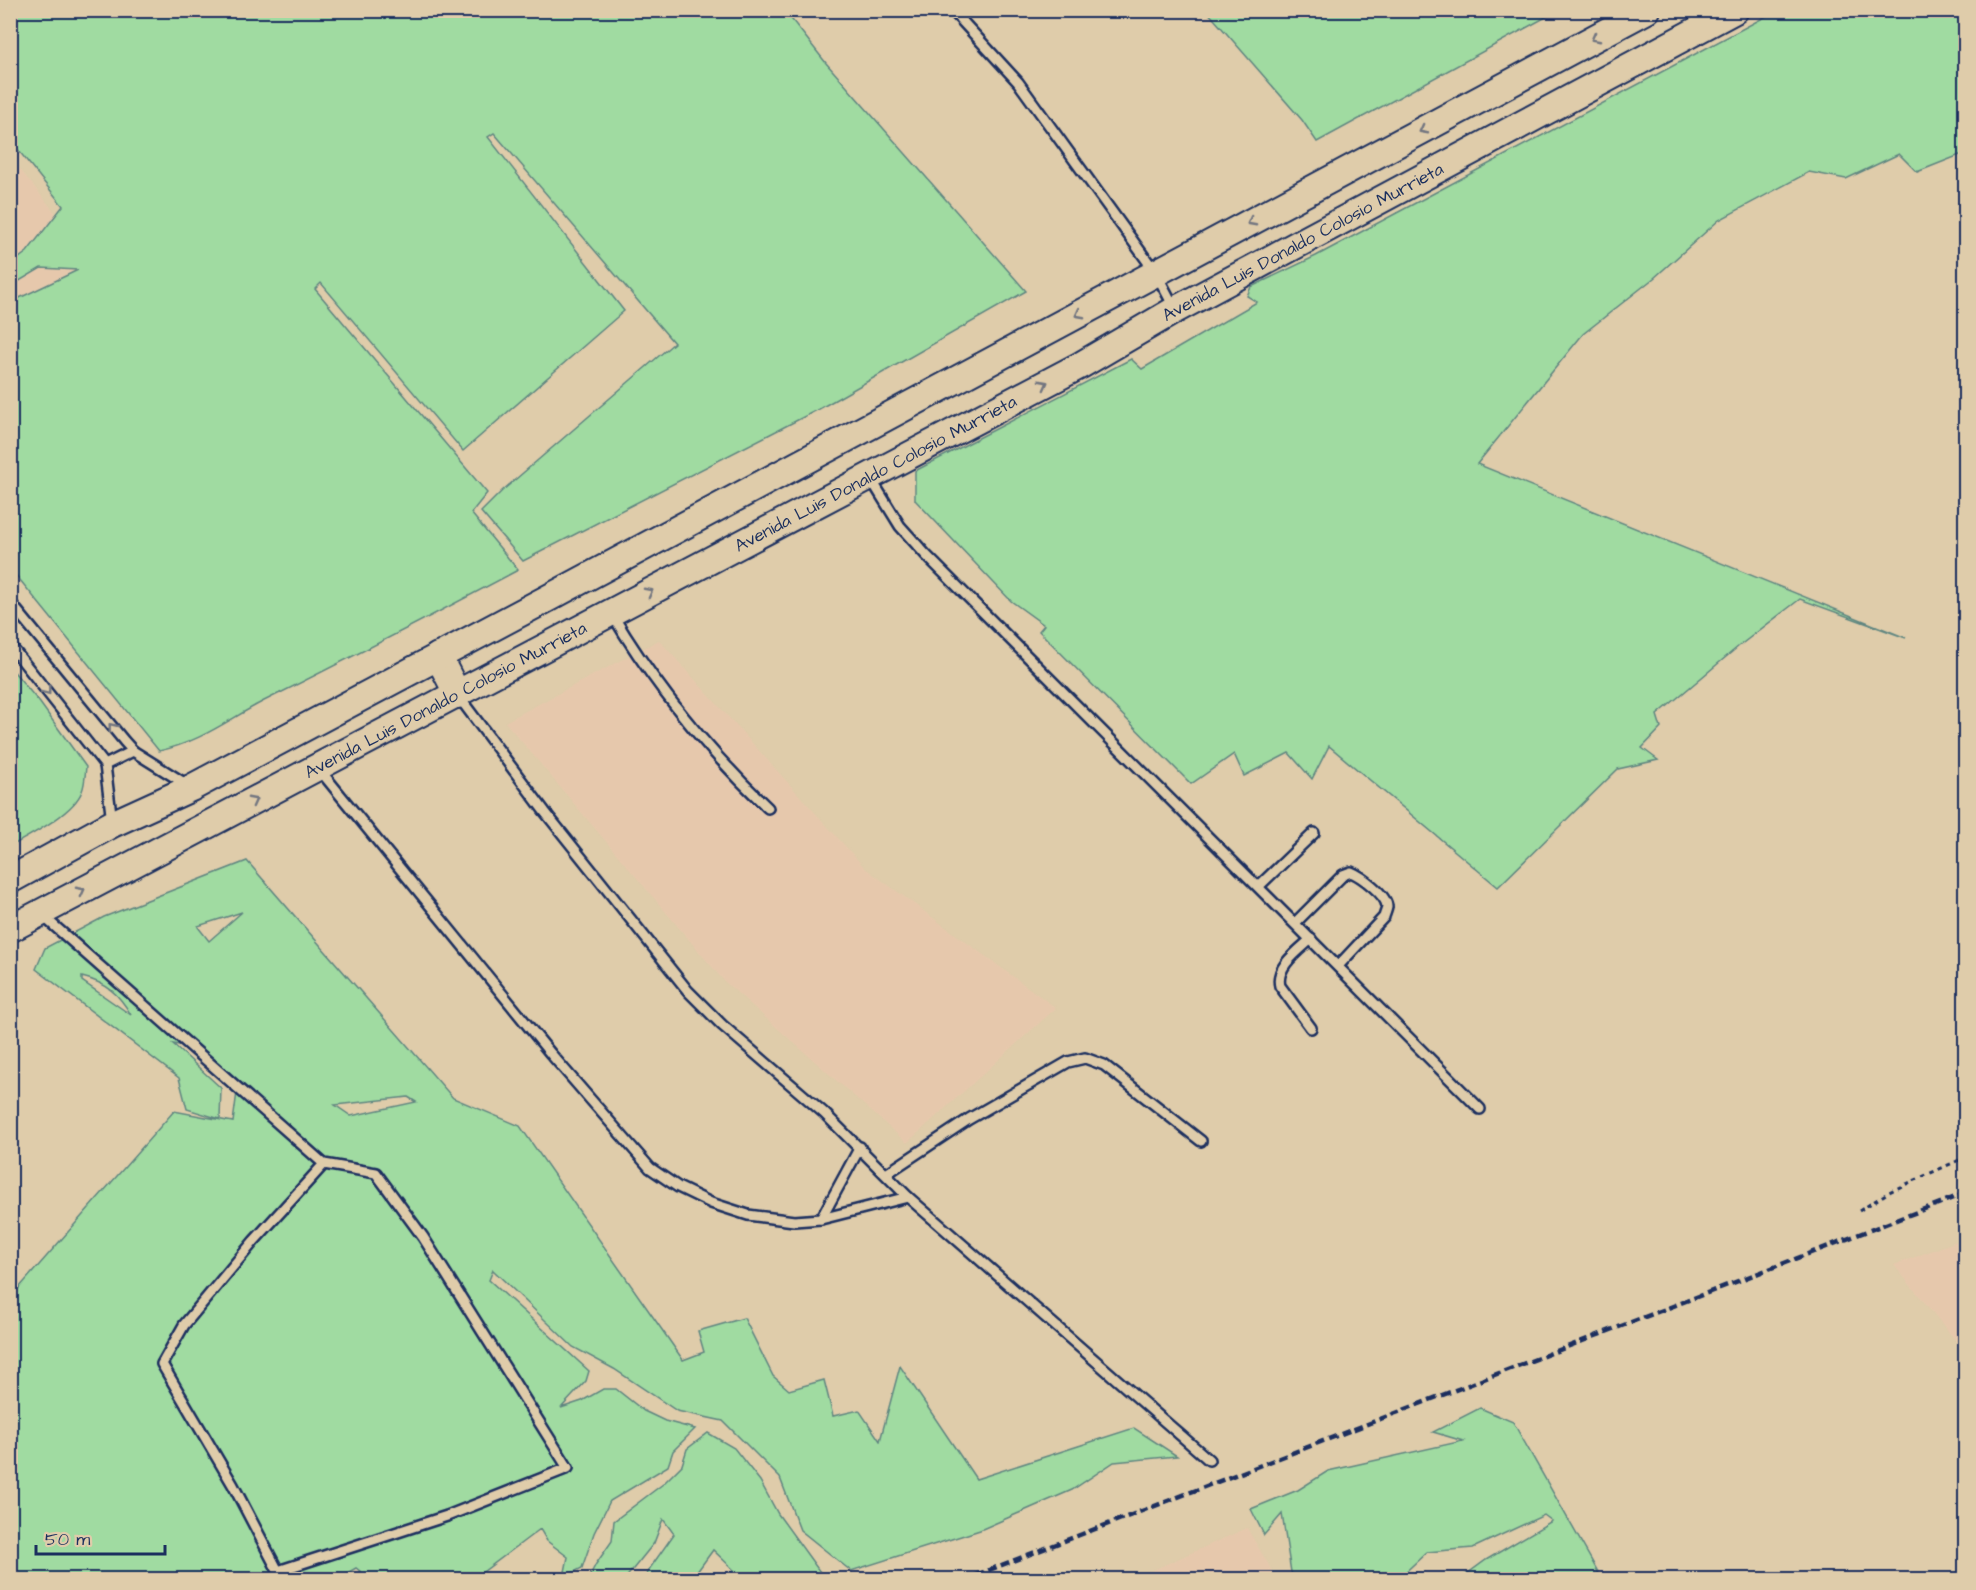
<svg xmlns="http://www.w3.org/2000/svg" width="1976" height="1590" font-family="'Architects Daughter',sans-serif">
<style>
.built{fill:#e6c8ac}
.green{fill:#a0dba1;stroke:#5e8580;stroke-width:1.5;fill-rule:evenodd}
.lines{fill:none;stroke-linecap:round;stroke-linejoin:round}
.lane-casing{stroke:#1b2f5e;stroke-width:14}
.secondary-casing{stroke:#1b2f5e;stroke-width:30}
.path{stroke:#1b2f5e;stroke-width:3;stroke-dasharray:4.5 4.5;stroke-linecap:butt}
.lane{stroke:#dfccaa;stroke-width:9}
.secondary{stroke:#dfccaa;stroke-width:26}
.rail{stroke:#1b2f5e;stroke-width:4.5;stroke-dasharray:9 4.5;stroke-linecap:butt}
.oneway{stroke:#737680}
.labels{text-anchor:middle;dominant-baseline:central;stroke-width:6;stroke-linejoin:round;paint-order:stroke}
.street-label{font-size:18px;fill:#1b2f5e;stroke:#dfccaa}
</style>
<rect width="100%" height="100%" fill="#dfccaa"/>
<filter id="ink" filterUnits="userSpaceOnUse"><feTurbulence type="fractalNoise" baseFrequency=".0167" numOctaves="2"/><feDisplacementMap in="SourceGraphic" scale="12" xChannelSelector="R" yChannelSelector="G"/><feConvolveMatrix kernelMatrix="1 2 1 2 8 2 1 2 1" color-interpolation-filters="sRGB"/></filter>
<g filter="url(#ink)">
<g class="built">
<path d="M10,157L110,280L10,519Z"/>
<path d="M659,640L865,868L1056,1008L907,1143L724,981L505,722Z"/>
<path d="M1965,1238V1352L1894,1265Z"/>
<path d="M1247,1528L1277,1579H1133Z"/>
</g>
<g class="green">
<path d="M10,11H785L826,63L1026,291L819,409L523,561L481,512L502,491L674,343L494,133L488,137L624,311L463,451L321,283L315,289L487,493L471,513L518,570C433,615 348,659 262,702C226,721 200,742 159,751L11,569V302L78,270L41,268L11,286V264L27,252L63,206L11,141Z"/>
<path d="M1207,11H1557L1317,142L1302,120Z"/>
<path d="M1954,11L1960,13L1965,11V153L1917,172L1899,154L1846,179L1809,172L1719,220L1654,278L1583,334L1477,464L1906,638L1800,599L1739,646L1657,715L1661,728L1642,748L1658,760L1618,769L1498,887L1329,746L1312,779L1289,753L1244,776L1234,754L1191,784L1039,631L1044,625L1011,601L915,500V471L1131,359L1142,369L1257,302L1247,296L1251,287L1316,256L1776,11Z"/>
<path d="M10,667L40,703L86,767C85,775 85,784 82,791C74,813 31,835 11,846Z"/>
<path d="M247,861L453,1098L520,1126L683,1360L704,1352L698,1331L744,1318L773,1376L789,1390L824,1380L833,1416L859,1410L880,1441L900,1366L976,1479L1134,1428L1177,1456L1114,1462L1072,1490L980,1530L851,1571L800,1530L780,1478L723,1421L677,1411L614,1369L573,1347L493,1270L489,1280L589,1371L586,1381L561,1408L582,1401L603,1389H616L644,1411L665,1421L695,1429L673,1451L668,1466L610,1501L594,1533L582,1568L564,1577L568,1557L547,1541L540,1529L479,1575L482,1579H370L356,1568L335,1580H11V1297L174,1111L233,1122L237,1092L191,1047L173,1044L221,1088L220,1119L187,1109L179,1078L36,969L45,948L104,917ZM242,912L209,941L198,927V926ZM82,977C107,983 119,994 131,1015L82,981ZM408,1097L416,1102L351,1116L335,1105Z"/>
<path d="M1480,1408L1513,1422L1602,1579H1460L1486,1560L1552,1521L1544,1515L1473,1548L1427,1552L1398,1579H1295L1291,1572L1282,1514L1264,1535L1251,1509L1298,1490L1328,1471L1463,1441L1433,1432Z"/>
<path d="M708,1433L734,1448L760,1481L778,1514L825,1579H719L734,1570L713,1550L694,1576L685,1579H646L648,1571L674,1534L663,1519L654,1543L625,1579H588L596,1564L612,1541L614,1521L663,1484L682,1465L687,1449Z"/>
</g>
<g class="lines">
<defs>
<g id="lane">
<path d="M952,10L1018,82L1156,273L1174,307"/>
<path d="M871,479L900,526L926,555L1480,1109"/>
<path d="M10,602L124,741L133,751L189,786"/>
<path d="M612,614C655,686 707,750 768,808"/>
<path d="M10,645L105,765L112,822"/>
<path d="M105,765L133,751"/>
<path d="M319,769L551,1054L650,1168L678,1187L711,1203L748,1215L794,1221L821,1219L908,1197L824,1113L722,1025L688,991L545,812L459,697"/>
<path d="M1259,886L1314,833"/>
<path d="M42,915L324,1164L254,1241L184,1325L162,1364L233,1485L278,1571L447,1516L568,1468L423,1237L376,1173L324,1164"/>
<path d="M1295,923L1343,875L1351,872C1361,876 1387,895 1387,907C1387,909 1384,916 1384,917L1338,966"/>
<path d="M1311,939C1298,951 1275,967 1280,986L1311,1028"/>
<path d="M886,1174L969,1119L1068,1062L1085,1058L1104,1065L1201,1141"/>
<path d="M908,1197L1209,1460"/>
<path d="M821,1219L860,1147"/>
</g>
<g id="secondary">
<path d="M438,656L458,695"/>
<path d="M10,880L112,824L191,788L541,602L1647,10"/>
<path id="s1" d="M10,929L1081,365L1175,310L1735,10"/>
</g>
</defs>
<use href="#lane" class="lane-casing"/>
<use href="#secondary" class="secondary-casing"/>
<path class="path" d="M1859,1211L1889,1192L1966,1157"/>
<use href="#lane" class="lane"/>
<use href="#secondary" class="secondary"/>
<path class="rail" d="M963,1580L1966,1193"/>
</g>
<defs><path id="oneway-chevron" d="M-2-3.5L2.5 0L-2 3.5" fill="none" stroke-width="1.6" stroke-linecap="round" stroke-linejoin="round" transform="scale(1.5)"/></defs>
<g class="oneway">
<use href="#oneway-chevron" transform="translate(1595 38) rotate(152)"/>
<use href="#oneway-chevron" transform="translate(1423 130) rotate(152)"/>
<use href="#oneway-chevron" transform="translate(1251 222) rotate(152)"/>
<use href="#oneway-chevron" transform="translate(1079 314) rotate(152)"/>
<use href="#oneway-chevron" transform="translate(1044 384) rotate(-28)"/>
<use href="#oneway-chevron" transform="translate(649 592) rotate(-28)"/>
<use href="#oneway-chevron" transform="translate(47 691) rotate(52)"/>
<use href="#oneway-chevron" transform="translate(112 727) rotate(-129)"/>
<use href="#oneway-chevron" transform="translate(253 801) rotate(-28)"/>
<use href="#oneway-chevron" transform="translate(81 891) rotate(-28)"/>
</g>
</g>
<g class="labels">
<g class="street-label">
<text stroke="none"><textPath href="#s1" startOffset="1464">Avenida Luis Donaldo Colosio Murrieta</textPath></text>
<text stroke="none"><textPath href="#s1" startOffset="978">Avenida Luis Donaldo Colosio Murrieta</textPath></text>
<text stroke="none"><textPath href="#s1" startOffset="492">Avenida Luis Donaldo Colosio Murrieta</textPath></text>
</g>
</g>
<rect width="1976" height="1590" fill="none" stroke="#dfccaa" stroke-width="36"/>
<rect x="18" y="18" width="1940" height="1554" fill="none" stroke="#1b2f5e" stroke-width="2" filter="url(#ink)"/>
<path d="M36 1545v9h129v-9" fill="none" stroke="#1b2f5e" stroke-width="3"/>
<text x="45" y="1545" font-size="18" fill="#1b2f5e" stroke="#dfccaa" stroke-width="4.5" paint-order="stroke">50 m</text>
</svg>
